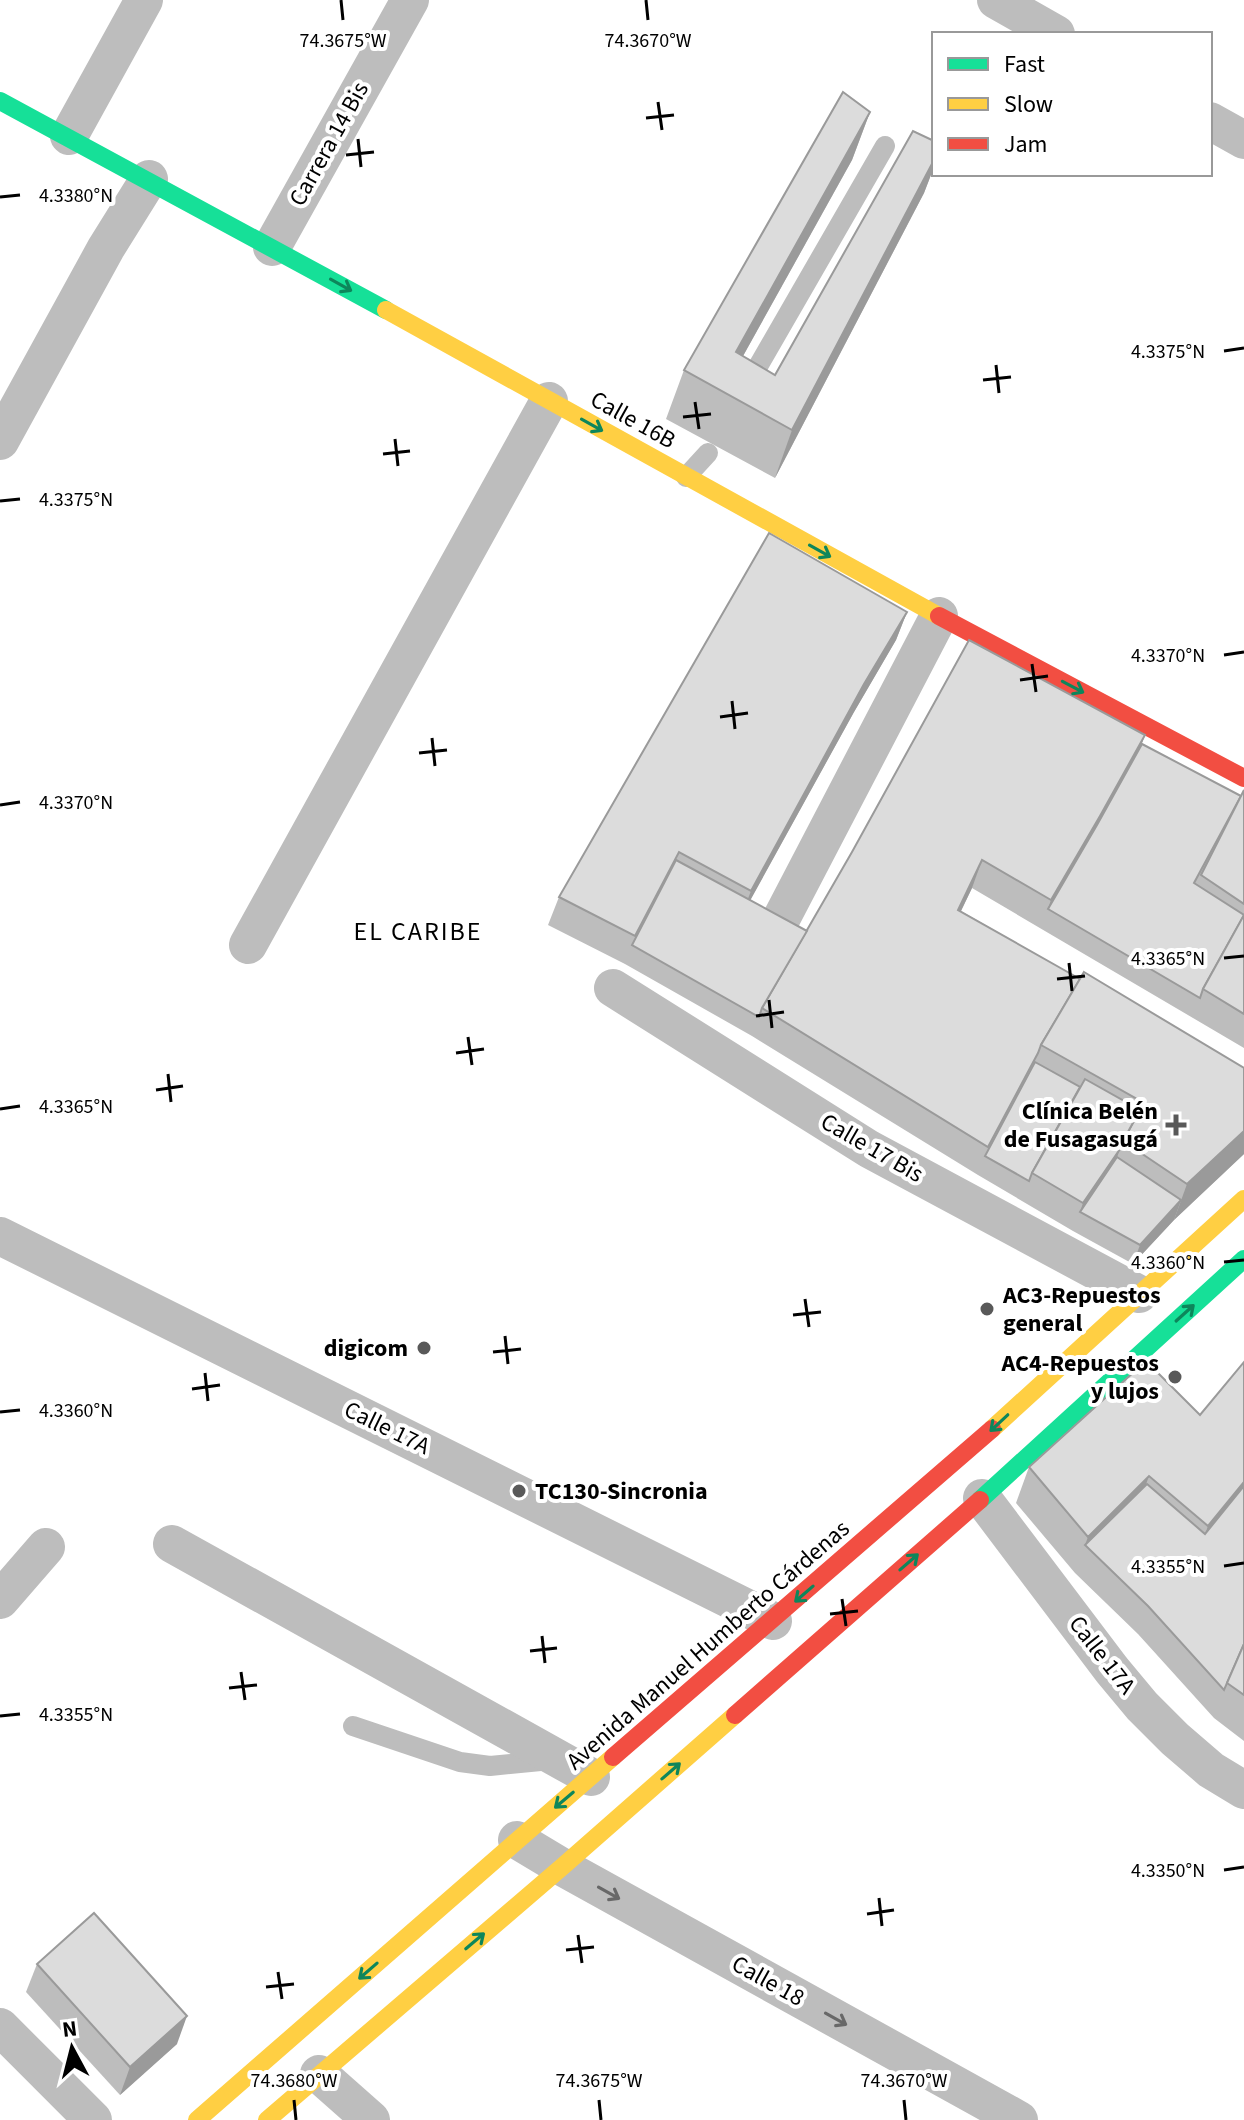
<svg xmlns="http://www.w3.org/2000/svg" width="1244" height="2120" font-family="'Source Sans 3',sans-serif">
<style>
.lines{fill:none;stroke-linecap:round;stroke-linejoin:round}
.lane{stroke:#bdbdbd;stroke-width:20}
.street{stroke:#bdbdbd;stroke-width:38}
.fast{stroke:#16e098;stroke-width:18}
.slow{stroke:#ffcf43;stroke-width:18}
.jam{stroke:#f24e42;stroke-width:18}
.wall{fill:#bdbdbd}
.shaded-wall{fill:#9a9a9a}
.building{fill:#dcdcdc;stroke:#9a9a9a;stroke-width:2}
.oneway{stroke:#0d865b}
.oneway2{stroke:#686868}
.ticks{fill:none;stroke:#000;stroke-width:3}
.poi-dot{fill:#595959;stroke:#fff;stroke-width:3}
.labels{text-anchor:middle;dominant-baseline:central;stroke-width:8;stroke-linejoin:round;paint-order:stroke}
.street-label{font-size:24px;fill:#000;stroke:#fff}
.poi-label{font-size:24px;font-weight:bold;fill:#000;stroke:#fff;text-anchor:end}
.neighbourhood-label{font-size:26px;letter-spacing:2px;fill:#000;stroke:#fff}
.ticks-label{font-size:20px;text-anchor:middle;fill:#000;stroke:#fff;stroke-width:8;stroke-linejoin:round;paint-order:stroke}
</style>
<rect width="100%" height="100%" fill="#fff"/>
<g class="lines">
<g class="lane">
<path d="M745,389L885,146"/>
<path d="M686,477L708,453"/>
<path d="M353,1726L460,1762L490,1766L551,1760"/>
</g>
<g class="street">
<path d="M996,0L1056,34"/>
<path d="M1210,121L1244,140"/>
<path d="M69,136L144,0"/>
<path d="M272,247L410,0"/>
<path d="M0,441L106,248L149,179"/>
<path d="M780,921L939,616"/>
<path d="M248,945L549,401"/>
<path d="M613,988L869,1149L1139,1294"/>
<path d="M0,1236L773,1621"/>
<path d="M982,1498L1112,1670L1142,1706L1175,1739L1211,1770L1244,1790"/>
<path d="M172,1544L591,1777"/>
<path d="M0,1600L46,1547"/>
<path d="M517,1840L562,1867L1019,2120"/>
<path d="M0,2027L93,2120"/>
<path d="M319,2074L371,2120"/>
</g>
<g class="fast">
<path d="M0,101L386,310"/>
<path d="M980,1500L1244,1259"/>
</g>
<g class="slow">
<path d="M386,310L939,616"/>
<path d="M992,1429L1244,1199"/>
<path d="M197,2120L613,1757"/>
<path d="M267,2120L562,1867L735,1715"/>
</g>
<g class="jam">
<path d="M939,616L1244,778"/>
<path d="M735,1715L980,1500"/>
<path d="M613,1757L992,1429"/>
</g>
</g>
<g class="wall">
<path d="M870,112L852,160L743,356L775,375L934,141V167L924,193L775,478L666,419L684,370Z"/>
<path d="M907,612L896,640L854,712L750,900L807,931L1142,744L1241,796L1244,790V1048L972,888L961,911L1080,979L1244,1068V1154L1174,1220L1133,1264L1073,1231L978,1175L752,1036L625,964L548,925L559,897Z"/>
<path d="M1244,1362V1741L1214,1718L1138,1634L1075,1573L1016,1503L1029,1467L1200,1415Z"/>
<path d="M37,1964L177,2044L120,2095L26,1992Z"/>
</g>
<g class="shaded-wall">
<path d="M870,112L852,160L723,392L736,352Z"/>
<path d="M934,160V167L924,193L775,478L792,430Z"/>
<path d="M907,612L896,640L854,712L740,919L751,891L864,684Z"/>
<path d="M1145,735L1135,763L1048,909L1051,900Z"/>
<path d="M982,860L972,888L948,938L958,910Z"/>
<path d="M1244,1131V1154L1174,1220L1187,1184Z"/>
<path d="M1120,1149L1110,1177L1080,1212L1083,1203Z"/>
<path d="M1181,1200L1174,1220L1133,1264L1140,1245Z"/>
<path d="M1149,1476L1136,1512L1085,1545L1088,1537Z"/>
<path d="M1244,1482V1501L1195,1562L1208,1526Z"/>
<path d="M187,2016L177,2044L120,2095L130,2067Z"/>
</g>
<g class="building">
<path d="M843,92L870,112L736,352L775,375L913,131L934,141V160L792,430L684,370Z"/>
<path d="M769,533L907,612L864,684L751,891L679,852L635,936L559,897Z"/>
<path d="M969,640L1145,735L1100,816L1051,900L982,860L958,910L1080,979L1041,1045L1038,1053L988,1147L762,1008L852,852Z"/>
<path d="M1142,744L1241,796L1194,883L1244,915L1203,989L1200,998L1048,909L1097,825Z"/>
<path d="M1244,790V904L1201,875Z"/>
<path d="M676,860L807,931L762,1008L759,1017L632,945Z"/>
<path d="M1244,915V1014L1203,989Z"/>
<path d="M1084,972L1244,1068V1131L1187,1184L1123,1141L1144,1103L1041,1045Z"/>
<path d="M1035,1062L1080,1087L1032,1173L1029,1181L985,1156Z"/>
<path d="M1085,1079L1140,1110L1123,1141L1120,1149L1083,1203L1032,1173Z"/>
<path d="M1117,1157L1181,1200L1140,1245L1080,1212Z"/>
<path d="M1146,1361L1200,1415L1244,1362V1482L1208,1526L1149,1476L1088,1537L1029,1467Z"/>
<path d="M1147,1484L1205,1534L1244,1486V1644L1224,1690L1148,1606L1085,1545Z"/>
<path d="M1244,1644V1695L1227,1683Z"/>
<path d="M94,1913L187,2016L130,2067L37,1964Z"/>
</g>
<defs><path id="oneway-shaft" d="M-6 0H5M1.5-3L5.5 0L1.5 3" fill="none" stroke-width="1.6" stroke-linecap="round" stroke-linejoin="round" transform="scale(2)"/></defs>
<g class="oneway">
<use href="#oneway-shaft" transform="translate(341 285) rotate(29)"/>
<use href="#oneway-shaft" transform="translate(592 425) rotate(29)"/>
<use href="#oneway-shaft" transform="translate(820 551) rotate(29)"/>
<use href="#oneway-shaft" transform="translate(1073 687) rotate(28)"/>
<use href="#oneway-shaft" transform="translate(1185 1313) rotate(-42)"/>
<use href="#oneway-shaft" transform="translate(999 1423) rotate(137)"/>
<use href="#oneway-shaft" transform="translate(909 1562) rotate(-41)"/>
<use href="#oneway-shaft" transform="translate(804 1594) rotate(139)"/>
<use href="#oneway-shaft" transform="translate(671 1771) rotate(-41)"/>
<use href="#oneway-shaft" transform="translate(564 1800) rotate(140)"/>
<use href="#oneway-shaft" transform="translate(475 1941) rotate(-40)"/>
<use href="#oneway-shaft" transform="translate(368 1971) rotate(139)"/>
</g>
<g class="oneway2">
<use href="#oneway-shaft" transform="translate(609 1893) rotate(29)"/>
<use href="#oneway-shaft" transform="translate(836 2019) rotate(29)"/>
</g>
<path class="ticks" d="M341,0L343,20M646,0L648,20M658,102L662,130M646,118L674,115M358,139L361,167M346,155L374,152M0,197L20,195M1224,351L1244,348M996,365L999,393M983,380L1011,377M695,402L699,429M683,417L711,414M395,439L398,466M383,454L410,451M0,501L20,499M1224,655L1244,652M1032,664L1036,692M1020,680L1048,676M732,701L735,729M720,717L748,713M432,738L435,766M419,753L447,750M0,805L20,802M1224,958L1244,956M1069,963L1072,991M1057,979L1085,976M769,1000L772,1028M756,1016L784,1012M468,1037L472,1065M456,1053L484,1049M168,1074L171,1102M156,1090L183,1086M0,1109L20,1106M1224,1262L1244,1260M805,1299L809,1327M793,1315L821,1312M505,1336L508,1364M493,1352L521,1349M205,1373L208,1401M192,1389L220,1385M0,1412L20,1410M1224,1566L1244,1563M842,1599L846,1626M830,1614L858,1611M542,1636L545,1663M530,1651L557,1648M241,1672L245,1700M229,1688L257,1685M0,1716L20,1714M1224,1870L1244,1867M879,1898L882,1926M867,1914L894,1910M578,1935L582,1963M566,1950L594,1947M278,1972L282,1999M266,1987L294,1984M294,2100L296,2120M599,2100L601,2120M904,2100L906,2120"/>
<g class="poi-dot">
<path d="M1172 1113h8v8h8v8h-8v8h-8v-8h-8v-8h8z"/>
<circle cx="987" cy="1309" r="8"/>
<circle cx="424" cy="1348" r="8"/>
<circle cx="1175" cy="1377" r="8"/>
<circle cx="519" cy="1491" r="8"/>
</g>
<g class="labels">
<g class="street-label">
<text transform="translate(329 144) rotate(-61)">Carrera 14 Bis</text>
<text transform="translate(633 420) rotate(29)">Calle 16B</text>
<text transform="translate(872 1148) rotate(30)">Calle 17 Bis</text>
<text transform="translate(387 1428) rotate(26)">Calle 17A</text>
<text transform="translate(708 1645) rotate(-41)">Avenida Manuel Humberto Cárdenas</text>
<text transform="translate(1102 1655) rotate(52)">Calle 17A</text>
<text transform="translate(768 1981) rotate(29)">Calle 18</text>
</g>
<g class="poi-label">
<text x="1158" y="1111">Clínica Belén<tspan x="1158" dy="28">de Fusagasugá</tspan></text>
<text x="1003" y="1295" text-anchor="start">AC3-Repuestos<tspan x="1003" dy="28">general</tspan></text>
<text x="408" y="1348">digicom</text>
<text x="1159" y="1363">AC4-Repuestos<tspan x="1159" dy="28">y lujos</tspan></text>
<text x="535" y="1491" text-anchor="start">TC130-Sincronia</text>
</g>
<g class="neighbourhood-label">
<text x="418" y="931">EL CARIBE</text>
</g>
</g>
<g class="ticks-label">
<text x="343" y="47">74.3675°W</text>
<text x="648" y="47">74.3670°W</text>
<text x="76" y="202">4.3380°N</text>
<text x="1168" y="358">4.3375°N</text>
<text x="76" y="506">4.3375°N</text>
<text x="1168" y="662">4.3370°N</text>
<text x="76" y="809">4.3370°N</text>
<text x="1168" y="965">4.3365°N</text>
<text x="76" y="1113">4.3365°N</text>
<text x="1168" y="1269">4.3360°N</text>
<text x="76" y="1417">4.3360°N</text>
<text x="1168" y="1573">4.3355°N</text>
<text x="76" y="1721">4.3355°N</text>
<text x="1168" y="1877">4.3350°N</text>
<text x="294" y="2087">74.3680°W</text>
<text x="599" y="2087">74.3675°W</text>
<text x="904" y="2087">74.3670°W</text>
</g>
<rect x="932" y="32" width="280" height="144" fill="#ffffff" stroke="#999999" stroke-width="2"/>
<rect x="948" y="58" width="40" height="12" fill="#16e098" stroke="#999999" stroke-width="2"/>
<text x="1004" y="72" font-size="24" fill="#000000">Fast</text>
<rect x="948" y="98" width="40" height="12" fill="#ffcf43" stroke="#999999" stroke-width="2"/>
<text x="1004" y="112" font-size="24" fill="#000000">Slow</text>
<rect x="948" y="138" width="40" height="12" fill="#f24e42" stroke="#999999" stroke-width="2"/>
<text x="1004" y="152" font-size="24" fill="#000000">Jam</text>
<g transform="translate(72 2048) rotate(353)" stroke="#ffffff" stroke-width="6" paint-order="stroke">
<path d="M0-6L14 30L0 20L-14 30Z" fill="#000000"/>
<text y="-12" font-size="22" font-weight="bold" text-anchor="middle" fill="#000000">N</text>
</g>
</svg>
